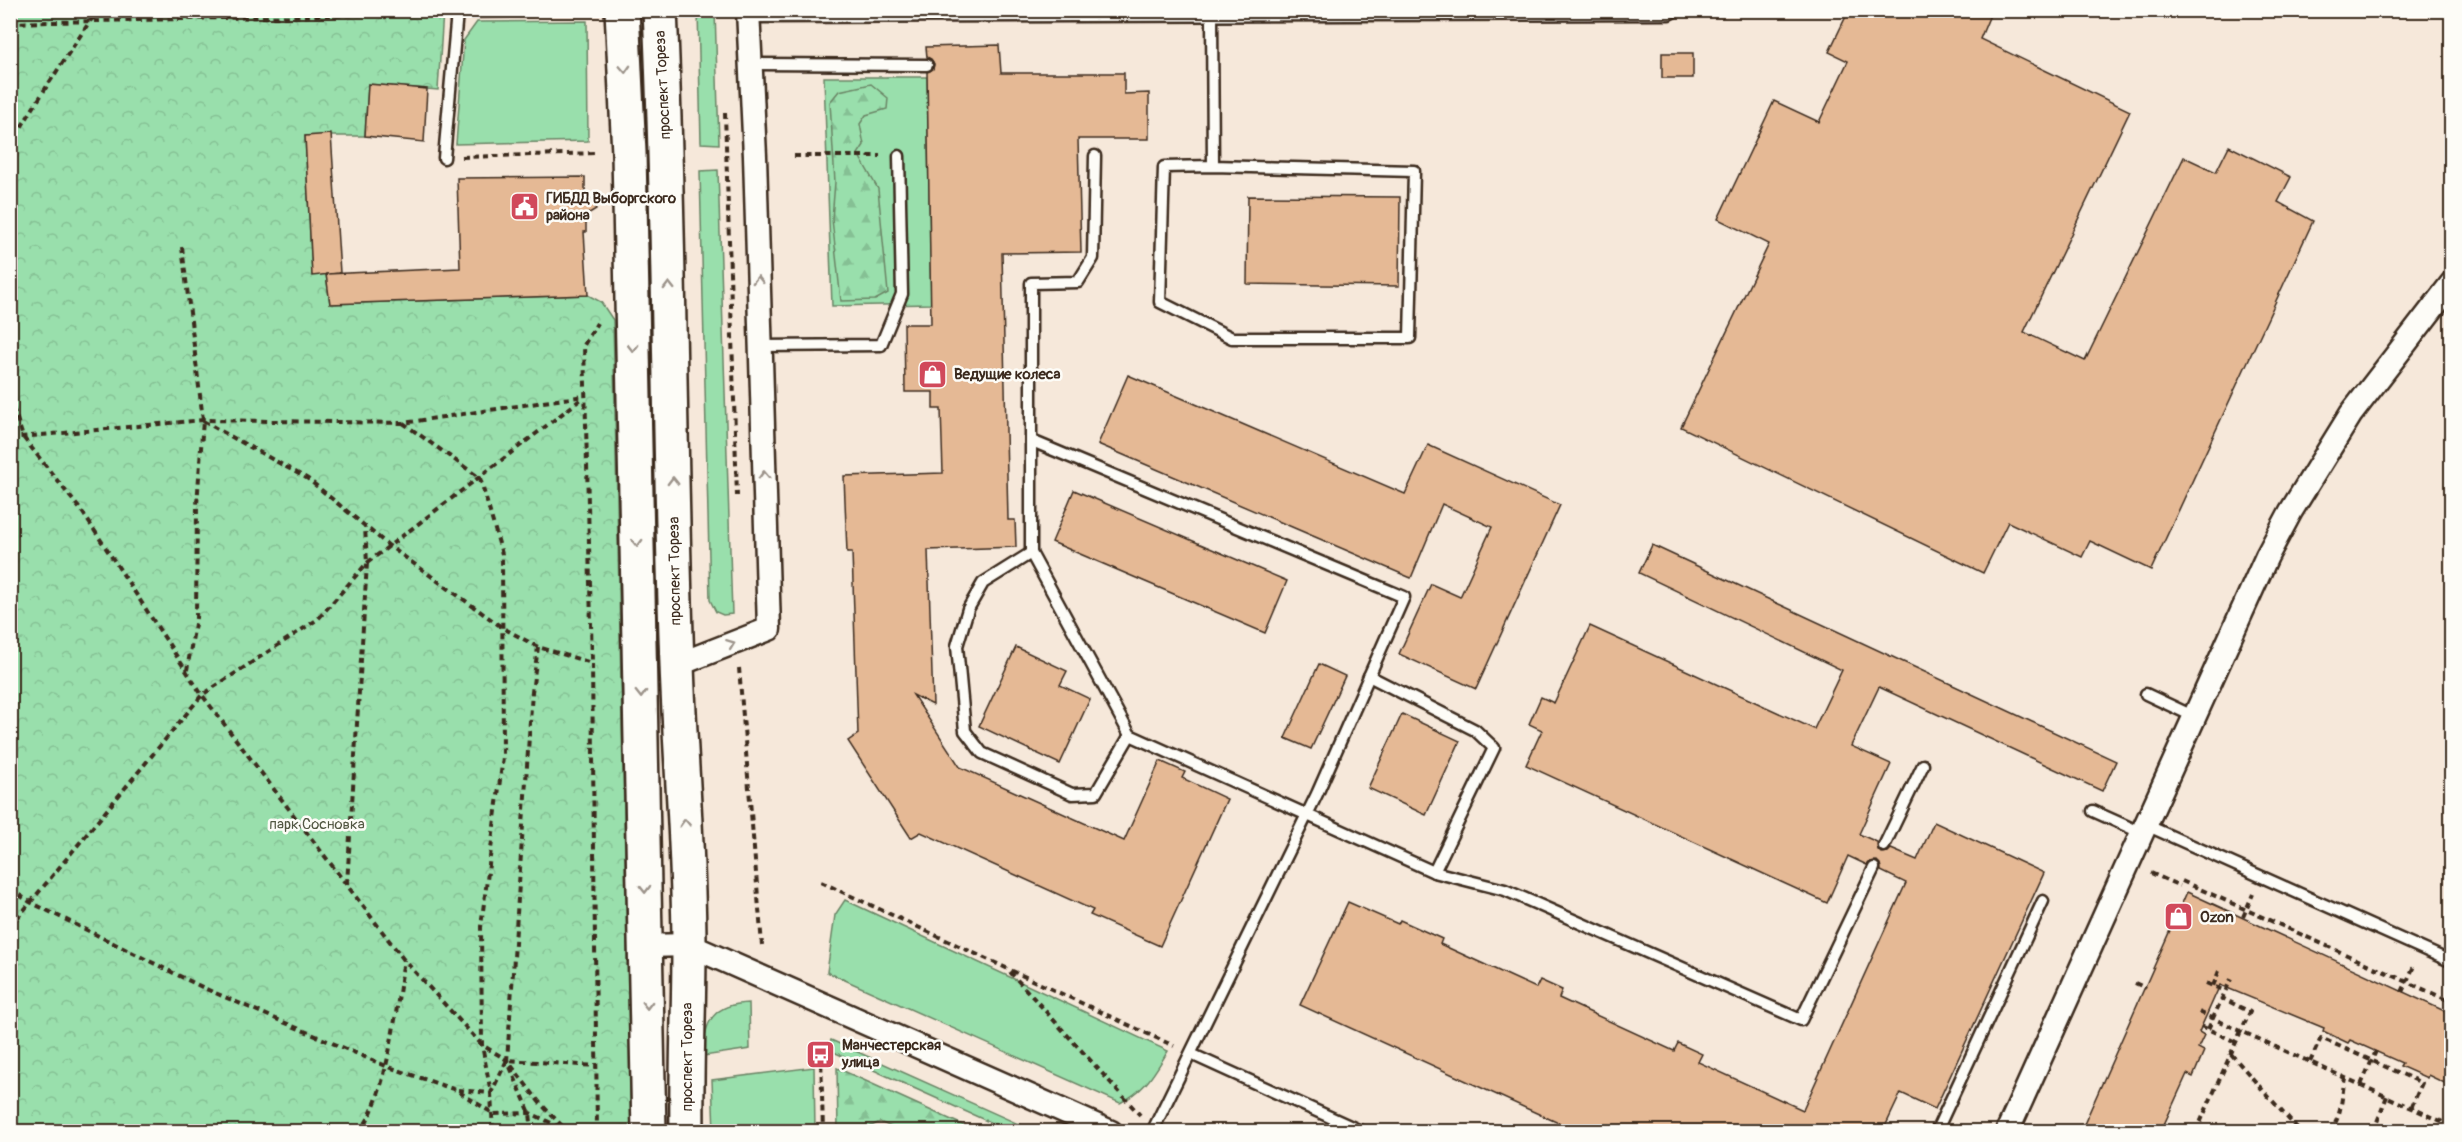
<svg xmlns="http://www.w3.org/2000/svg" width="2462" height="1142" font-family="Pangolin,sans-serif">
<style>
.green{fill:#99dfac;stroke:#6a8465;stroke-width:1.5}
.forest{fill:url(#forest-firs);stroke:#6a8465;stroke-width:1.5}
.park{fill:url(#park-crowns);stroke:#6a8465;stroke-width:1.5}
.building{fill:#e5b995;stroke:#3b2a1e;stroke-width:1.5}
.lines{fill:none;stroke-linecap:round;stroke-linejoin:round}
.lane-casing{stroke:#3b2a1e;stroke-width:15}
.street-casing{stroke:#3b2a1e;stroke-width:27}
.primary-casing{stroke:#3b2a1e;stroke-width:38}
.path{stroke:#3b2a1e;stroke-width:4;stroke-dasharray:6 4.5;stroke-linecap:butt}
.lane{stroke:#fdfcf7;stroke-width:10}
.street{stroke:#fdfcf7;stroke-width:22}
.primary{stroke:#fdfcf7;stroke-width:33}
.oneway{stroke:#9c938a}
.labels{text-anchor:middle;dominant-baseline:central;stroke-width:5;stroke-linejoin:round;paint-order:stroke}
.street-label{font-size:15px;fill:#3b2a1e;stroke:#fdfcf7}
.poi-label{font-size:15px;font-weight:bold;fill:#3b2a1e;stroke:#fdfcf7;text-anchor:start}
.park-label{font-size:15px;fill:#525742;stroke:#fdfcf7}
</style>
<defs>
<pattern id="forest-firs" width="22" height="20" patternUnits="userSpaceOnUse" patternTransform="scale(1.5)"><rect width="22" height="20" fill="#99dfac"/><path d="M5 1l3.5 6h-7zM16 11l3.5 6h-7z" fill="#85c094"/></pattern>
<pattern id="park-crowns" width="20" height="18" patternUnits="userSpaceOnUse" patternTransform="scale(1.5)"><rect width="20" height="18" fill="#99dfac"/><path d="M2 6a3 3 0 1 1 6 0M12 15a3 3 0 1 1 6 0" fill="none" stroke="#85c094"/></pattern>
</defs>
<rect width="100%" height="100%" fill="#f6e8da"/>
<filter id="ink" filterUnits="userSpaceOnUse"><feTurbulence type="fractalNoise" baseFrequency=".0167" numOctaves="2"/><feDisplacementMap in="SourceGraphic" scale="12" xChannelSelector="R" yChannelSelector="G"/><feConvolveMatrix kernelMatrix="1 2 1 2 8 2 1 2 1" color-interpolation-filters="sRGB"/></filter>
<g filter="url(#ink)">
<g class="green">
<path d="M698,11H715L719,144L701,143Z"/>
<path d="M587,21L588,141L456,144L464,40L477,22Z"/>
<path d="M824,77H927L931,304L832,306Z"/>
<path d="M718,170L732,614L723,615L716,612L710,600L700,171Z"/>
<path d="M845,900L1168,1051C1153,1075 1146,1090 1120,1103L827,972L835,915Z"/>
<path d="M749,1003L750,1049L704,1056C703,1022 713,1004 749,1003Z"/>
<path d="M831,1040L1034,1131H1009L827,1049Z"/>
<path d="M814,1067L815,1131H714L712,1080Z"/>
</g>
<g class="forest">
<path d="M871,84L888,98L887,109L866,115L860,124L864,145L858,154L878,189L888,293L875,300L841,301L832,219L835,182L830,102L839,91Z"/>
<path d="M837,1068L976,1131H900L880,1122L869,1127V1131H838Z"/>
</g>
<path class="park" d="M10,11H443L438,90L368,84L365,136H305L312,275L326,274L330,304L588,295L601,302L613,320L631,1131H11Z"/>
<g class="building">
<path d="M1849,10H1992L1980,39L2130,111L2024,332L2085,361L2184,157L2216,172L2229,146L2291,177L2278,202L2313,221L2151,570L2090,541L2082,557L2008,522L1983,573L1681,427L1769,244L1718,219L1774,101L1819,122L1848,61L1829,52Z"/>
<path d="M999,45L1001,73H1124V94L1149,93V139H1078L1081,252L1002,253L1008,520H1015L1016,547L928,550L933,705L913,695L960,767L1124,841L1160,761L1185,772L1182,778L1227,799L1160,946L1090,915L1093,910L921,832L911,838L848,741L858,734L852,552H847L844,476L943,473L941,409H933V392H905L904,324H931L927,72L933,69L934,64L931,59L927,57L926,47Z"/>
<rect x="1662" y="53" width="31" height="25"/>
<path d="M368,84L427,89L424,142L365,136Z"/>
<path d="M331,134L340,273L312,276L305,136Z"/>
<path d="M585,177V193L591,197L596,209L586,215V232H584L588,295L330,304L326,274L460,268L457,178Z"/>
<path d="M1248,196L1400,197L1399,286L1247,284Z"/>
<path d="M1128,375L1405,494L1428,445L1560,505L1476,689L1399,654L1431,584L1460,597L1492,527L1442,504L1411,578L1098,444Z"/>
<path d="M1074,490L1287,581L1265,633L1052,542Z"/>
<path d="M1652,545L2116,761L2102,791L1879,687L1851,746L1891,764L1859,834L1877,842L1878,850L1881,853L1888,852L1891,849L1917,860L1934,822L2044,873L1935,1109L1901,1093L1883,1131H1576L1300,1005L1348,902L1398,924L1400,920L1442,939L1440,944L1536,988L1540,980L1562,990L1559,998L1674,1051L1678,1043L1702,1054L1698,1062L1803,1110L1906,883L1881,871L1880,864L1877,861L1870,862L1867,865L1848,856L1827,903L1526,765L1542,730L1529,724L1541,697L1554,703L1590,626L1814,729L1842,670L1639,573Z"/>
<path d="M1016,647L1067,671L1060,685L1090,699L1060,764L979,726Z"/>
<path d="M1319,664L1345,676L1311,749L1285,738Z"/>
<path d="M1402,714L1460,741L1426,815L1368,788Z"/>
<path d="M2187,892L2451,1014V1086L2428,1075L2427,1078L2400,1066L2402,1063L2350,1040L2348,1043L2323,1031L2324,1028L2220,985L2199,1032L2204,1035L2198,1048L2204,1051L2193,1077L2187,1074L2161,1131H2081Z"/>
</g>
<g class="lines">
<defs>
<g id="lane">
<path d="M1212,16L1213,166L1414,171L1410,338H1232L1160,302L1164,167L1213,166"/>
<path d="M748,17L1669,14L1676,10"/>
<path d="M750,64L927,65"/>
<path d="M1095,156L1093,258L1078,282L1031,283V553L1130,735L1434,872L1505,890L1801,1020L1874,868"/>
<path d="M444,158L457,12L531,10"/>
<path d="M760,346L881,345L902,294L899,156"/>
<path d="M1032,441L1404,597L1317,794L1152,1132"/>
<path d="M1031,553L983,583L968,609L957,646L965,731L982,753L1072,794L1096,793L1130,735"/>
<path d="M1369,676L1475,730L1494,748L1434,872"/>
<path d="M2146,694L2195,717"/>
<path d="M2093,811L2142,833"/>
<path d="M2146,825L2452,962"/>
<path d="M1884,846L1923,765"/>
<path d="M1191,1054L1363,1132"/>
<path d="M1936,1132L2043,901"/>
</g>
<g id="street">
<path d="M677,665L769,629L755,156L748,10"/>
<path d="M646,946L689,945L1111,1132"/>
<path d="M2007,1132L2267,556L2291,511L2351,414L2452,283"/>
</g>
<g id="primary">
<path d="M622,10L629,153L649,1132"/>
<path d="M660,10C670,228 669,446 677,664C680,758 689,852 689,946C689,1008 686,1069 687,1132"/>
</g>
</defs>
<use href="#lane" class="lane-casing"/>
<use href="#street" class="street-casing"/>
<use href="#primary" class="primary-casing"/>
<g class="path">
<path d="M10,23L438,13"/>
<path d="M725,113L737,496"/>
<path d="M10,145L47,86L90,21L102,10"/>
<path d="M794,156H880"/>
<path d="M462,157L598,153"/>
<path d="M182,247L203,420L197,505L196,618L187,670"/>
<path d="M10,398L23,437L83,513L202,695L404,960L482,1045L507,1060L540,1103L568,1132"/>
<path d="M203,421L308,479L388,545L503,628L538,647L592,663"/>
<path d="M403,423L480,478L502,554L503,757L481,926L482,1045L491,1093L493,1132"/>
<path d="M10,438L203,420L403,423L584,396"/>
<path d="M739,668L762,945"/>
<path d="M2151,873L2180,886"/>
<path d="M2182,881L2452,1002"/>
<path d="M821,882L1174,1046"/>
<path d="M347,884L367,563L365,527"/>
<path d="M10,889L30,902L206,989L386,1066L456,1090L494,1114L530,1113L564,1129"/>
<path d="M2243,917L2253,894"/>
<path d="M10,927L202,695L318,619L367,563L584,397"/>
<path d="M1010,972L1140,1115"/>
<path d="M2135,983L2146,988"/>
<path d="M2206,983L2225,991"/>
<path d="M2213,986L2219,971"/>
<path d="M2402,992L2414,966"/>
<path d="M2199,1012L2241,1031L2250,1012L2222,998"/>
<path d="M2201,1026L2236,1042"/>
<path d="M2208,1029L2231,979"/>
<path d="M821,1054L823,1132"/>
<path d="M2231,1054L2300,1132"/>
<path d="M507,1061L532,692L538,647"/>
<path d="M2310,1062L2321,1038L2422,1083L2411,1108"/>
<path d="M510,1067L530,1113L532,1132"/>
<path d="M2361,1085L2376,1051"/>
<path d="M458,1090L491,1093L507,1060L596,1066"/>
<path d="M359,1132C387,1101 397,1003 404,960"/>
<path d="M597,1132L592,663L584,345L597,323"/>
<path d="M2196,1132L2241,1031L2452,1126"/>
<path d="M2329,1132C2343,1116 2341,1097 2345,1078"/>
<path d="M2377,1132V1122L2387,1096"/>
</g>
<use href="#lane" class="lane"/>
<use href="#street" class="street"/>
<use href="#primary" class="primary"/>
</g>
<defs><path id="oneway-chevron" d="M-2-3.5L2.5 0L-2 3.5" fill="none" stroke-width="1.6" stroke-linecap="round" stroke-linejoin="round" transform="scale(1.5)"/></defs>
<g class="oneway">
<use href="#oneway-chevron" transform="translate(625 69) rotate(87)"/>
<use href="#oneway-chevron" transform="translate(758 280) rotate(-91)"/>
<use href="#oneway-chevron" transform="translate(669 286) rotate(-91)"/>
<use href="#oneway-chevron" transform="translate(633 348) rotate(89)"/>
<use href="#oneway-chevron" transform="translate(764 475) rotate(-92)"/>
<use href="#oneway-chevron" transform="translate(673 481) rotate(-91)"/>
<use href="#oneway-chevron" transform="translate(637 543) rotate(89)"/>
<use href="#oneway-chevron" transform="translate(731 644) rotate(-21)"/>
<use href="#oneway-chevron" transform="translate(641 694) rotate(89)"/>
<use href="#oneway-chevron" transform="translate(685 823) rotate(-92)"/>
<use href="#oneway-chevron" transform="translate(645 889) rotate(89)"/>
<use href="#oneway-chevron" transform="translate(647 1005) rotate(89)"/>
</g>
</g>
<defs>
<symbol id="civic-square" viewBox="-11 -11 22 22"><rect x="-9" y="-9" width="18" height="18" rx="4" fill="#d1495b" stroke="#fdfcf7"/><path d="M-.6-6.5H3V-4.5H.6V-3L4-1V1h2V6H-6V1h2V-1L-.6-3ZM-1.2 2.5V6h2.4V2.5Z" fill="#fff"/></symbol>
<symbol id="shop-square" viewBox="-11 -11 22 22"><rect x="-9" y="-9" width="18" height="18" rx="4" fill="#d1495b" stroke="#fdfcf7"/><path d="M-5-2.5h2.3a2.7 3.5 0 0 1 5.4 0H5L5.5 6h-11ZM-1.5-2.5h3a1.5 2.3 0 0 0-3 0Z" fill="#fff"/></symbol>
<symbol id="bus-square" viewBox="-11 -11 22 22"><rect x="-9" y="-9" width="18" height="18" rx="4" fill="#d1495b" stroke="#fdfcf7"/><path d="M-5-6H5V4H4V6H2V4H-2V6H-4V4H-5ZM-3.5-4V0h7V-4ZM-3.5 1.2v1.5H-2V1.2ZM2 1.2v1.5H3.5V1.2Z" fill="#fff"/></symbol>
</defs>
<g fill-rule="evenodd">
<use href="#civic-square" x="508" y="190" width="33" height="33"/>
<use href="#shop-square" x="916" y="358" width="33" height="33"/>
<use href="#shop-square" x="2162" y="900" width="33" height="33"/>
<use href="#bus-square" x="804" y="1038" width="33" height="33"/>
</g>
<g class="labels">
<g class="street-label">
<text transform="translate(663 85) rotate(-93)">проспект Тореза</text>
<text transform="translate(675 571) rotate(-91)">проспект Тореза</text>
<text transform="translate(687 1057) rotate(-90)">проспект Тореза</text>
</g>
<g class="poi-label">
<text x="546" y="198">ГИБДД Выборгского<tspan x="546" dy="17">района</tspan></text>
<text x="954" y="374">Ведущие колеса</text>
<text x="2200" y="917">Ozon</text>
<text x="842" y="1045">Манчестерская<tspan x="842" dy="17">улица</tspan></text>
</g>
<g class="park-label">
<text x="317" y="824">парк Сосновка</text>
</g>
</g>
<rect width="2462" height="1142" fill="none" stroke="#fdfcf7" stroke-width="36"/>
<rect x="18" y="18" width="2426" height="1106" fill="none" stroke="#3b2a1e" stroke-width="2" filter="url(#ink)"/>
</svg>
